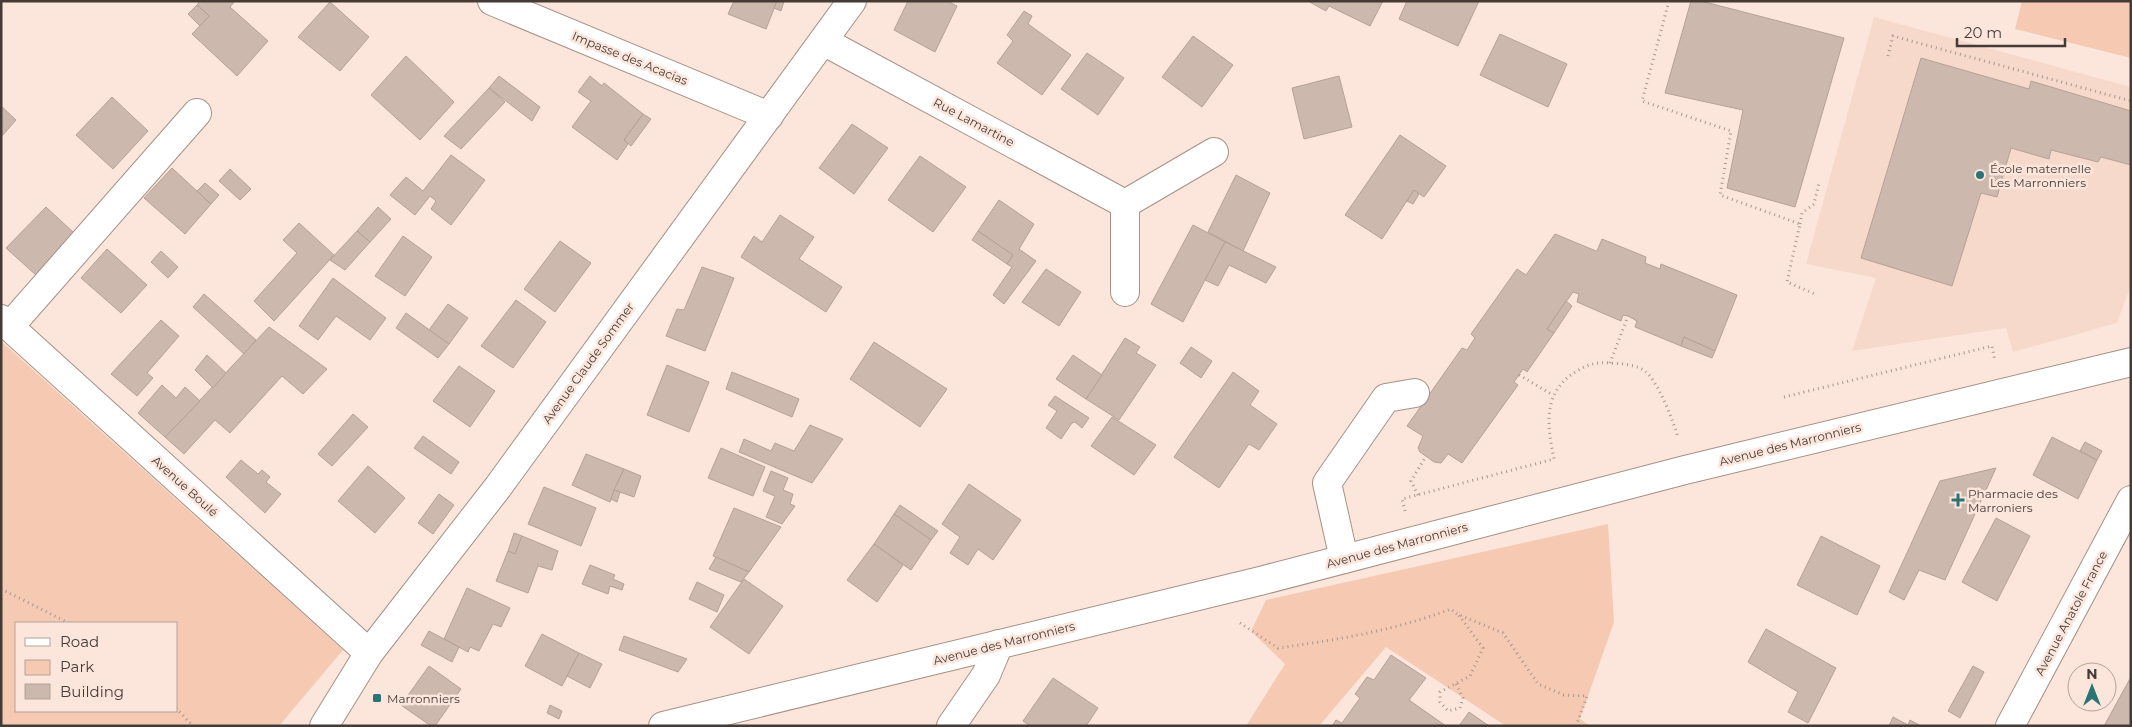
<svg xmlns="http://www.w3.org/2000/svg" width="2132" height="727" font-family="Montserrat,sans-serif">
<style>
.built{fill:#f6d9ca}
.green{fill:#f6c9b3;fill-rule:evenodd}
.building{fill:#cdb8ae;stroke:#b6a196}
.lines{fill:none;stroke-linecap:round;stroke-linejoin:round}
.minor-casing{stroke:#a59186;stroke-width:30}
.path{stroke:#a7978f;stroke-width:3;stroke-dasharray:1 4;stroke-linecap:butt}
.minor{stroke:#fff;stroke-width:28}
.poi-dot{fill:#2a7476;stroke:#fce6db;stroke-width:2}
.labels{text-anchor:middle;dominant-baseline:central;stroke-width:5;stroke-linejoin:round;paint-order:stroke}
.street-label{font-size:12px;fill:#443b37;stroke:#fce6db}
.poi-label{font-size:12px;fill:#443b37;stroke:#fce6db;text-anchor:start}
</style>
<rect width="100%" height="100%" fill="#fce6db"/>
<path class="built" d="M1874,17L2131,87V285L2117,323L2013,352L2006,328L1852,351L1876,278L1806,264Z"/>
<g class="green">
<path d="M2022,1H2131V58L2015,29Z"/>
<path d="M1,341L343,650L279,726H1ZM16,623H176V711H16Z"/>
<path d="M1608,524L1614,622L1580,719L1590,726H1506L1386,647L1319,726H1246L1285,664L1251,631L1266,600Z"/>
</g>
<g class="building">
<path d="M200,1H235L230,7L268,41L237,76L192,34L209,16L197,5Z"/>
<path d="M734,1H777L766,29L728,14Z"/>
<path d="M777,1H784L781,11L774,8Z"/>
<path d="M908,1H947L957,6L935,52L894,30Z"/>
<path d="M1308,1H1383L1370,26L1329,6L1326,11Z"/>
<path d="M1407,1H1479L1458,46L1399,19Z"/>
<path d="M1691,1H1701L1844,38L1795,207L1727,188L1743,110L1665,93Z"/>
<path d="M330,2L369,37L340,71L298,37Z"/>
<path d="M197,5L209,16L200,26L188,14Z"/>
<path d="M1024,11L1032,16L1028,24L1071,55L1042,95L997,63L1013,41L1007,35Z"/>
<path d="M1500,34L1567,64L1548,107L1480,75Z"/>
<path d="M1193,36L1233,65L1202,107L1162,77Z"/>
<path d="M1087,53L1124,78L1098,115L1061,89Z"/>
<path d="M406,56L454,102L420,140L371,95Z"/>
<path d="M1921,58L2029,89L2031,81L2131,111V165L2101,157L2098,162L2051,150L2049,159L2011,148L1997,197L1981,193L1952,286L1861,258Z"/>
<path d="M499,76L540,107L532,121L489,88Z"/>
<path d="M590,76L602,86L604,83L643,114L624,140L628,144L617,160L572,127L591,101L578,92Z"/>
<path d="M1339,76L1352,127L1304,139L1292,88Z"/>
<path d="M489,88L505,102L461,149L444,136Z"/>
<path d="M112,97L148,131L113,169L76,135Z"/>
<path d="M1,106L16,120L1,137Z"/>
<path d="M643,114L651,119L631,146L624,140Z"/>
<path d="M852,124L888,148L854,194L819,168Z"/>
<path d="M1400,135L1446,166L1424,197L1414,190L1382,239L1345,215Z"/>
<path d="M451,155L485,180L451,225L431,209L436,201L430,196L415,215L390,195L406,177L423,191Z"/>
<path d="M920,156L966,187L933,232L888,200Z"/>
<path d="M172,168L211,204L185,234L144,198Z"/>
<path d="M230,169L251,189L240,200L219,181Z"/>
<path d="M1236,175L1270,193L1243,251L1208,232Z"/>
<path d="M205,183L219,195L211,204L197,191Z"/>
<path d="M1414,190L1419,194L1413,204L1407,201Z"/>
<path d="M999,200L1034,224L1019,249L1036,261L1004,304L993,295L1012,267L1007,264L1013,255L978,231Z"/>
<path d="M46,207L74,233L37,276L6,248Z"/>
<path d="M378,207L391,219L370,242L357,231Z"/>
<path d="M780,215L814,237L799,259L842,287L826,312L741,257L754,236L762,242Z"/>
<path d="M299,223L334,255L274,321L254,301L297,253L283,240Z"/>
<path d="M1193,225L1225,242L1183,322L1151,304Z"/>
<path d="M357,231L370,242L345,270L330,260Z"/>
<path d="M978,231L1013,255L1007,264L972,240Z"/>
<path d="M1555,234L1596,251H1597L1602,239L1646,257L1645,263L1660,269L1661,264L1737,295L1715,351L1684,337L1681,346L1635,327L1637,321L1628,316L1623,315L1621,321L1577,302L1579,294L1573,292L1547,329L1554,333L1527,372L1523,369L1514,382L1518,385L1462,463L1448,454L1441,463L1434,462L1420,452L1418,448L1423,436L1407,426L1462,348L1467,350L1475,338L1471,334L1517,269L1526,275Z"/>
<path d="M403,236L432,257L405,296L375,276Z"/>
<path d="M560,241L591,263L555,312L524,289Z"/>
<path d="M1225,242L1276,267L1266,283L1229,265L1218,286L1205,280Z"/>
<path d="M107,249L147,285L121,313L81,278Z"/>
<path d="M161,251L178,267L168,278L151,262Z"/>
<path d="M702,267L734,278L705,351L666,336L677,309L684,310Z"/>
<path d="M1046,269L1081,292L1059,326L1022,302Z"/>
<path d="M333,278L386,318L370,340L336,316L318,340L299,326Z"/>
<path d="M204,294L256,340L244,354L193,307Z"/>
<path d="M516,300L546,322L513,368L481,346Z"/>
<path d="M1566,301L1572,306L1554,333L1547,329Z"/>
<path d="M448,304L468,318L449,344L429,330Z"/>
<path d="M406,313L449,344L438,358L396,328Z"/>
<path d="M161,320L179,336L147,373L153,378L137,396L111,374Z"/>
<path d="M269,327L327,369L303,394L282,376L230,433L215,420L184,454L165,437Z"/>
<path d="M1684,337L1715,351L1712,358L1681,346Z"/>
<path d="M1125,338L1140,347L1136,353L1156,365L1119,420L1086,399Z"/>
<path d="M874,342L947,389L920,427L850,379Z"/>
<path d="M1191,347L1212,361L1201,378L1180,363Z"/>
<path d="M207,355L226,373L213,388L195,370Z"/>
<path d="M1073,355L1102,375L1086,399L1056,379Z"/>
<path d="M667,365L709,382L689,432L647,415Z"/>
<path d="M459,366L495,391L470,427L433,401Z"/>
<path d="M732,372L799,399L792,417L726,389Z"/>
<path d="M1233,372L1259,391L1250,405L1277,424L1259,450L1249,444L1219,488L1174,457Z"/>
<path d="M162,385L176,398L185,387L200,401L165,437L138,413Z"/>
<path d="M1055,396L1089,418L1082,428L1075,422L1072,423L1061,439L1046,428L1057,411L1048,405Z"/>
<path d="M353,414L368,427L332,466L318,454Z"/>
<path d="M1112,417L1156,445L1134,475L1091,446Z"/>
<path d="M810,425L843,439L812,483L739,452L744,439L771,451L775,443L794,451Z"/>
<path d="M423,436L459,462L451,474L414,448Z"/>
<path d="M2052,437L2097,460L2078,499L2033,475Z"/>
<path d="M2085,442L2102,451L2097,460L2080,451Z"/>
<path d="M721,448L765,467L753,496L708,478Z"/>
<path d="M586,454L624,469L610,502L572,485Z"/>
<path d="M241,460L258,474L262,470L270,477L266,482L281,494L265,513L226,477Z"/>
<path d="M368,466L405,498L375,533L338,501Z"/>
<path d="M1996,468L1945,580L1919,570L1904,600L1889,592L1940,481Z"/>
<path d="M624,469L641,476L634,497L614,490Z"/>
<path d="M771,471L788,478L783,490L793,494L790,504L795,506L782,524L766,517L775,496L763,491Z"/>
<path d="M969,484L1021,520L993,560L978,549L968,565L950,553L960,537L942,524Z"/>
<path d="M544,487L596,508L581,546L528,524Z"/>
<path d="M614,490L620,492L617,502L611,499Z"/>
<path d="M439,494L454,505L433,534L418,523Z"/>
<path d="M900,505L938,531L931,540L894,514Z"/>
<path d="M734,508L781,527L749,572L713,556Z"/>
<path d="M894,514L931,540L911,570L874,544Z"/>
<path d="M1996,518L2030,536L1997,601L1962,582Z"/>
<path d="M514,533L522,536L515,554L508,551Z"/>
<path d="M522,536L558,551L552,570L538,566L528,593L496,581L508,551L515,554Z"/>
<path d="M1821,536L1880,566L1857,615L1797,585Z"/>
<path d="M874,544L903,565L877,602L847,580Z"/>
<path d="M716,557L749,572L741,582L709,569Z"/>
<path d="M590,565L615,575L613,579L624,584L622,590L610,586L608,594L582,584Z"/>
<path d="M744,579L783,606L749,654L710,627Z"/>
<path d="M697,582L724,595L717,612L689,599Z"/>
<path d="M467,588L510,608L501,627L493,624L479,651L470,647L468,652L444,639Z"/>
<path d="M1766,629L1836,668L1808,723L1788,712L1798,692L1748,662Z"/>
<path d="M429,631L459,647L452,662L421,645Z"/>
<path d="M542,634L579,653L562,686L525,666Z"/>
<path d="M624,636L687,659L678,672L619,650Z"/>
<path d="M579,653L602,664L590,688L567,676Z"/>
<path d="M1391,655L1426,678L1409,700L1446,726H1332L1336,720L1342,723L1360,698L1355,694L1367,677L1374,680Z"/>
<path d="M429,666L461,689L435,726H431L401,705Z"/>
<path d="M1973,666L1984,672L1960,718L1948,711Z"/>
<path d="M2131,677V726H2104Z"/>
<path d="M1053,678L1098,708L1086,726H1030L1023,721Z"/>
<path d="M550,705L562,711L559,719L547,713Z"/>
<path d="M1469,712L1489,726H1459Z"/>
<path d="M1893,717L1908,725L1910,720L1921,726H1889Z"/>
</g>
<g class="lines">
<defs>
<g id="minor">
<path d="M492,1L769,116"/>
<path d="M823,41L1125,204L1214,152"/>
<path d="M1125,292V204"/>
<path d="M1,319L369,653"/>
<path d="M9,327L197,113"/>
<path d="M1344,559L1327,483L1386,398L1415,393"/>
<path d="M324,726L369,653L498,487L852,1"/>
<path d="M663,726L1260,581L1685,470L2131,362"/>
<path d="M951,726L986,675L999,644"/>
<path d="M2010,726L2131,500"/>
</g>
</defs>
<use href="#minor" class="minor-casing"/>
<g class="path">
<path d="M1669,1L1642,101L1731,131L1720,195L1800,224L1787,282L1815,294"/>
<path d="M1888,56L1893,36L2131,101"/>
<path d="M1800,224L1802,213L1814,204L1819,183"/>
<path d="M1610,363L1628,316"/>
<path d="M1519,375L1553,395"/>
<path d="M1784,397L1992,346L1995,361"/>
<path d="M1418,495L1411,481L1426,456"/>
<path d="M1405,511L1402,499L1554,459C1547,424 1542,392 1577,371C1588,364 1597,362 1610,363C1621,364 1637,364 1646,372C1658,382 1674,422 1678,438"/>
<path d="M1,589L69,623"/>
<path d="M1240,623L1278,648C1337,640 1396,630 1451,609L1457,614L1503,633L1538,684L1564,695L1587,696L1576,726"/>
<path d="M1456,684L1463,698L1460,708L1448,711L1440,702V692L1470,676L1483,648L1458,614"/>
<path d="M176,708L193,726"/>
</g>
<use href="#minor" class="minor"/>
</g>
<g class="poi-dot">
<circle cx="1980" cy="175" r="5"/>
<path d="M1955.5 492.5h5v5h5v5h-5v5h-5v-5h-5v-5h5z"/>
<rect x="372" y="693" width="10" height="10" rx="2.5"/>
</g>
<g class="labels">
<g class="street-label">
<text transform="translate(630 58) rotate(22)">Impasse des Acacias</text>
<text transform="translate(974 122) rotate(28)">Rue Lamartine</text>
<text transform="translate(588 363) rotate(-54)">Avenue Claude Sommer</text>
<text transform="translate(1790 444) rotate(-14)">Avenue des Marronniers</text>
<text transform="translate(185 486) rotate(42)">Avenue Boulé</text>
<text transform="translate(1397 545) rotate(-15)">Avenue des Marronniers</text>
<text transform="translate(2071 613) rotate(-62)">Avenue Anatole France</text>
<text transform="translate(1004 643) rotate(-14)">Avenue des Marronniers</text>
</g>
<g class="poi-label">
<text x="1990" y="168">École maternelle<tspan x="1990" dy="14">Les Marronniers</tspan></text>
<text x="1968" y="493">Pharmacie des<tspan x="1968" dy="14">Marroniers</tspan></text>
<text x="387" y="698">Marronniers</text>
</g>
</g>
<rect width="2132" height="727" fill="none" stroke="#443b37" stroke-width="5"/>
<rect x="15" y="622" width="162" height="90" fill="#fce6db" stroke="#b2a299"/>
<rect x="25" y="638" width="25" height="8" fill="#ffffff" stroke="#b2a299"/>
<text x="60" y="647" font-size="15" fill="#443b37">Road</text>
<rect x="25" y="660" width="25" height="15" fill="#f6c9b3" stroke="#b2a299"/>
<text x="60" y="672" font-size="15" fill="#443b37">Park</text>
<rect x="25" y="684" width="25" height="15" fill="#cdb8ae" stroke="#b2a299"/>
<text x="60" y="697" font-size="15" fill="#443b37">Building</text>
<g transform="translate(2092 687)"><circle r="24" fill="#fce6db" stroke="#b2a299"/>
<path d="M0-4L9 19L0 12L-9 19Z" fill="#2a7476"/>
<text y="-8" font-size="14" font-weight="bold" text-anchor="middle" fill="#443b37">N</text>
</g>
<path d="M1957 38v8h108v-8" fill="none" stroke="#443b37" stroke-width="2.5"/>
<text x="1964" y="38" font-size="15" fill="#443b37" stroke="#fce6db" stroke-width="4" paint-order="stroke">20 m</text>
</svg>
